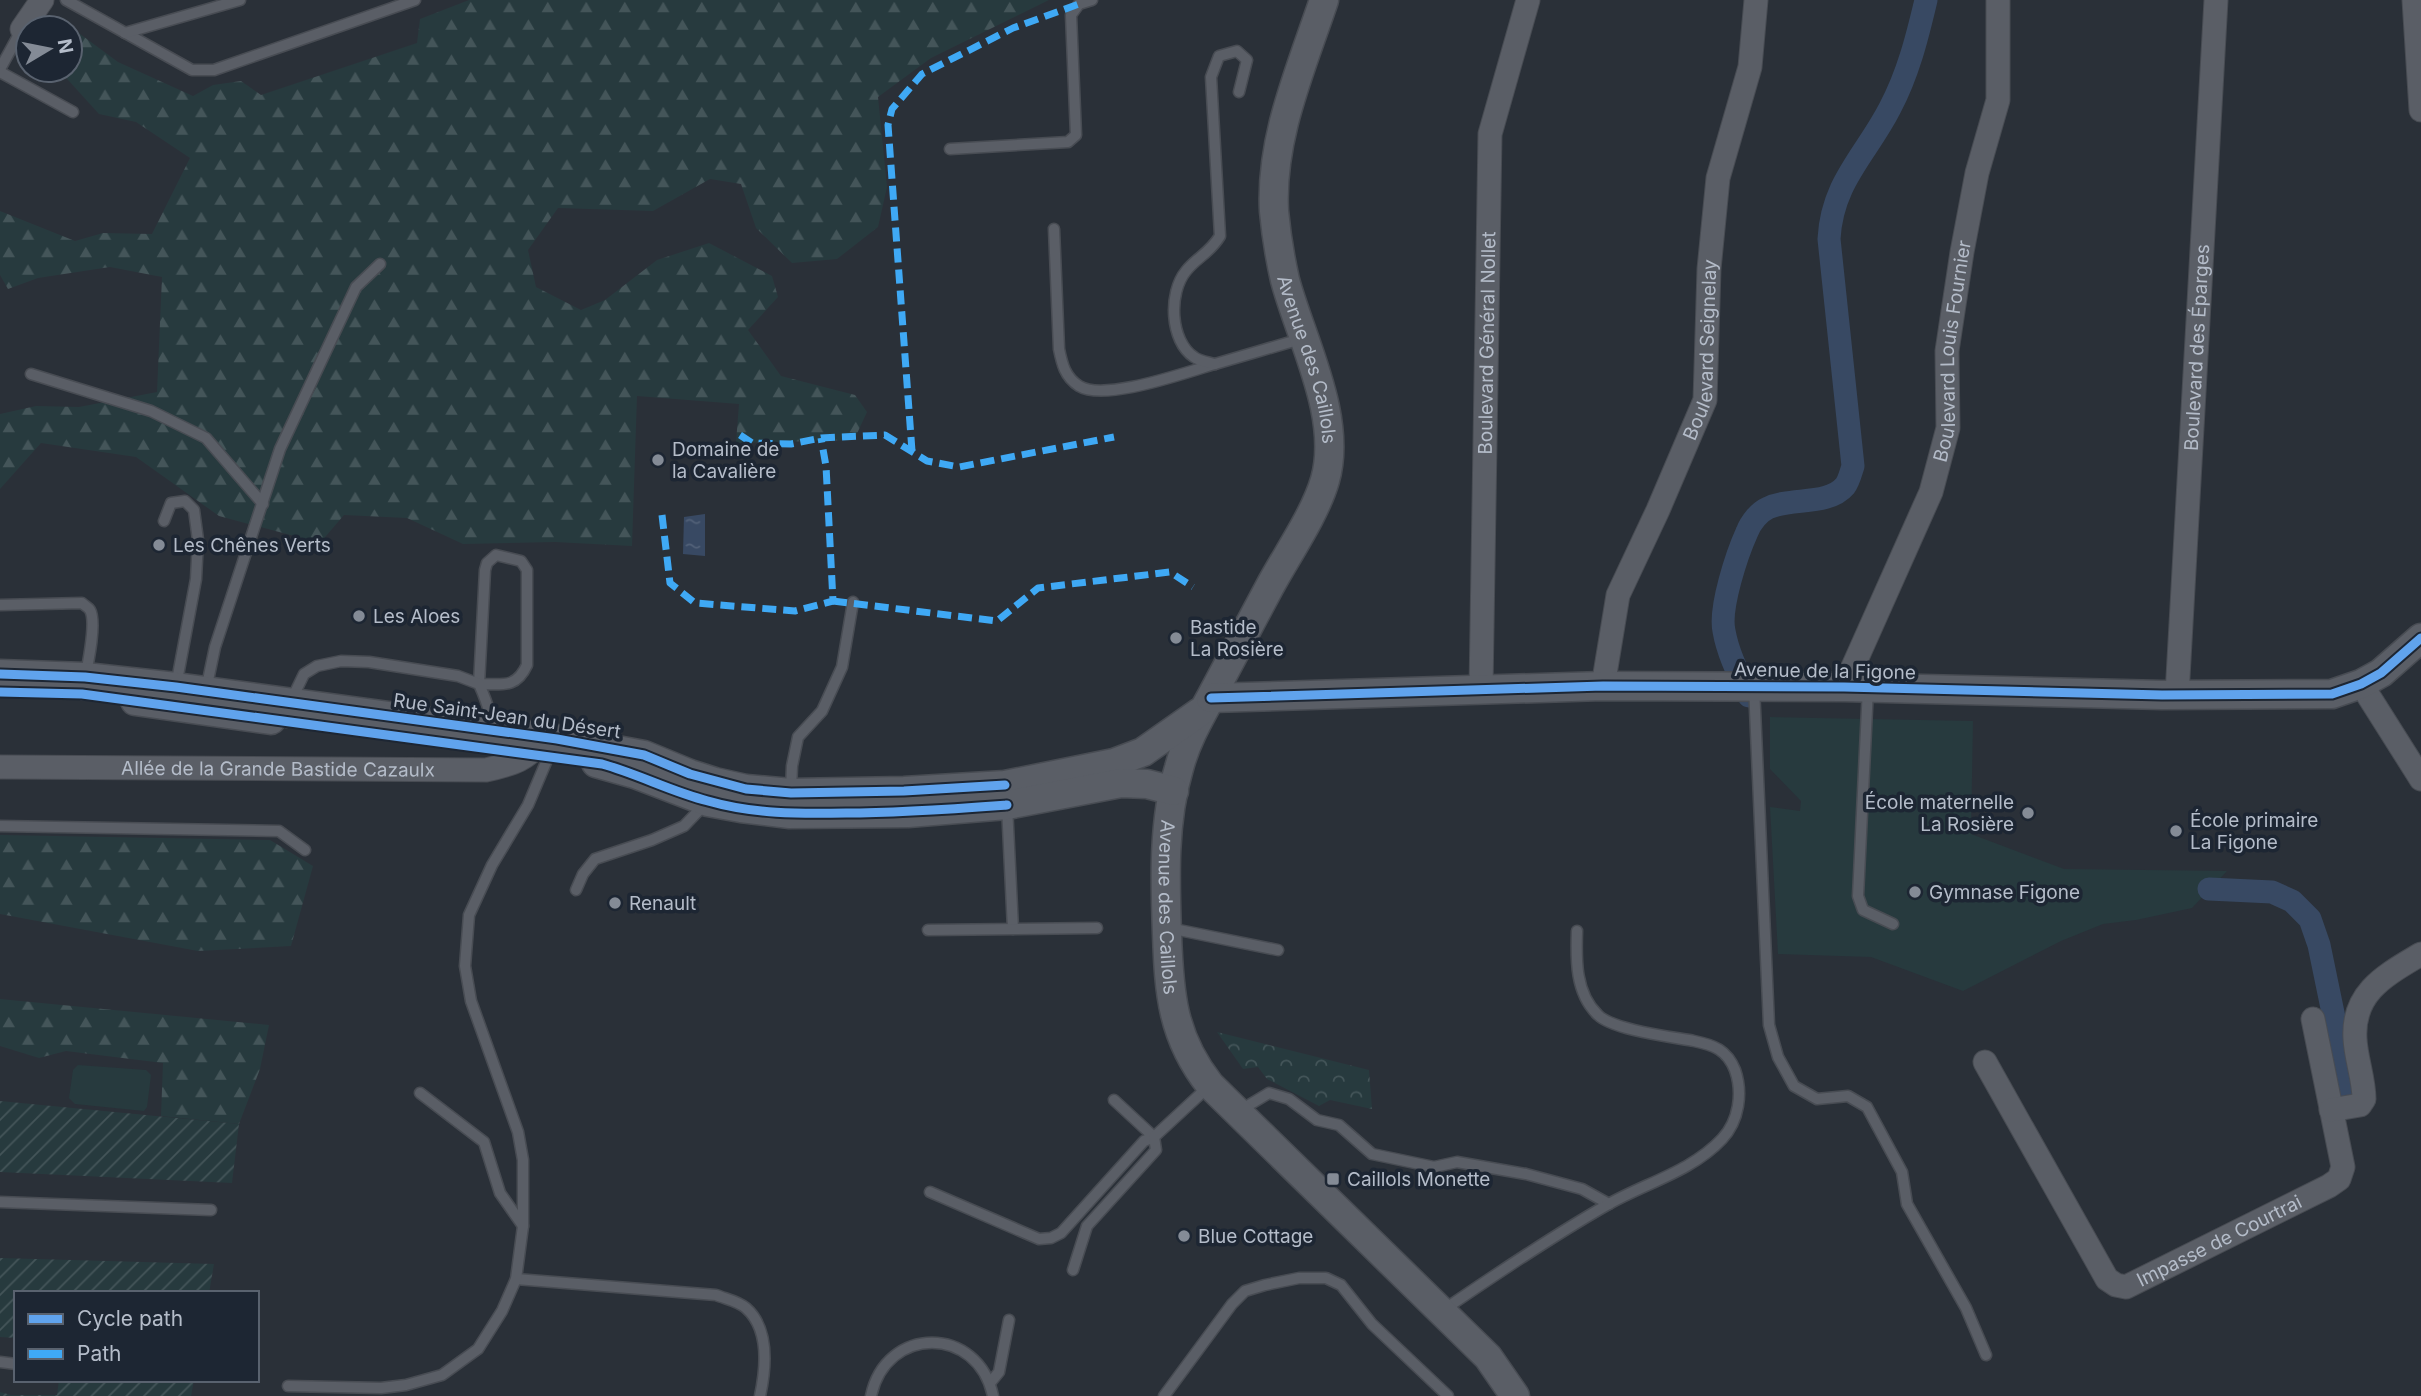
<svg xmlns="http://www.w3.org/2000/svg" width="2421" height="1396" font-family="Inter,sans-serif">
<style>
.grass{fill:#273a3e}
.forest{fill:url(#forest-firs)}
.park{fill:url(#park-crowns)}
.garden{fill:url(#garden-furrows)}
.water{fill:url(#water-ripples)}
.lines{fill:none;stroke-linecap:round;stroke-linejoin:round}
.canal{stroke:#384963;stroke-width:23}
.service-casing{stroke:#484c53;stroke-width:13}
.minor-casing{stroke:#484c53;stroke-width:25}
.tertiary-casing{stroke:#484c53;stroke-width:31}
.service{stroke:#5a5e66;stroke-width:10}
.minor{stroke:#5a5e66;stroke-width:23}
.tertiary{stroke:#5a5e66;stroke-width:28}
.quiet{stroke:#3fa9f5;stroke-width:7;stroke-dasharray:14 7;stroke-linecap:butt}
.cycleway-casing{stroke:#1d2633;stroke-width:13}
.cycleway{stroke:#60a3ed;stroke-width:9}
.poi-dot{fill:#848b96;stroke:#1d2633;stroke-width:2.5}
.labels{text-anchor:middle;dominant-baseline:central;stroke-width:7;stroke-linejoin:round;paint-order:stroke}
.street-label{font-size:19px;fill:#b4bcc9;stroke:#1d2633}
.poi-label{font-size:19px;fill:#b4bcc9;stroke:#1d2633;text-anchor:start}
</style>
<defs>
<pattern id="forest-firs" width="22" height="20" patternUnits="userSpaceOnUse" patternTransform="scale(1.75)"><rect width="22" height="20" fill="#273a3e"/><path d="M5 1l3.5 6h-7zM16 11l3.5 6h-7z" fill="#445559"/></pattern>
<pattern id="park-crowns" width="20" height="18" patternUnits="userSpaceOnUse" patternTransform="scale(1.75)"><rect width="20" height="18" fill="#273a3e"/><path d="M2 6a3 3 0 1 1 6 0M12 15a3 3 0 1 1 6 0" fill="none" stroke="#445559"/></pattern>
<pattern id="garden-furrows" width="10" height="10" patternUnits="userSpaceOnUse" patternTransform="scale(1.75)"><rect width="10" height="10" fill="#273a3e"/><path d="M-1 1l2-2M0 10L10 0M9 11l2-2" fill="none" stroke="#445559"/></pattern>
<pattern id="water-ripples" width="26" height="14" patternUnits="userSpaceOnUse" patternTransform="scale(1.75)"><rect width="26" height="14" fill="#384963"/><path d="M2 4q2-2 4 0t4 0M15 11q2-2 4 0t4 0" fill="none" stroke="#526178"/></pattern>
</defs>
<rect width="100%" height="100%" fill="#2a3038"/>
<g class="grass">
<path d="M1770,717L1973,721L1971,834L2064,869L2227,871L2192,908L2136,920L2103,924L2061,941L1963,991L1871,957L1778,954L1770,807L1800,811L1801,801L1770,769Z"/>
<path d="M78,1065L146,1070L151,1075L147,1107L144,1111L75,1104L69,1098L73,1070Z"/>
</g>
<g class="forest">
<path d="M469,0H1049L931,58L878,97L887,187L878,227L837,259L792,263L756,228L741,184L710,179L653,211L558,208L528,250L536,287L581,310L605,300L657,260L709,243L772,276L778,297L748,330L781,376L855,395L867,412L854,440L736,443L739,404L637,396L632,546L555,542L463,544L407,518L344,515L320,543L219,516L136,457L41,443L0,489V414L36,406L79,407L157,392L162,277L110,267L38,278L8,289L0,275V211L75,241L103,233L152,234L190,158L136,122L99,114L59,70H70V30L72,28L118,62L193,96L213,85L241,81L261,95L417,43L420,19Z"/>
<path d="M0,835L270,840L313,866L291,946L198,951L0,914Z"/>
<path d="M0,999L269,1025L260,1069L239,1124L161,1116L163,1063L66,1051L39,1058L0,1046Z"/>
</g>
<path class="park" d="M1217,1032L1369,1070L1372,1109L1330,1100L1319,1106L1267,1079L1258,1067L1243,1069Z"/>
<g class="garden">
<path d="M0,1101L239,1124L232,1183L0,1172Z"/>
<path d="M0,1258L214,1264L209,1293H16V1338L0,1337Z"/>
<path d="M59,1380H194L191,1396H0V1392L11,1395H57Z"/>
</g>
<path class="water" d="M705,514V556L683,554L684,517Z"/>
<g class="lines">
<g class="canal">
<path d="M1749,696C1739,675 1728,654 1724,631C1719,608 1737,554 1747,532C1751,522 1759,512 1768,508C1791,497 1828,506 1845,486C1849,481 1851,472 1853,466L1829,239C1832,182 1866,155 1890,108C1908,74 1917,38 1926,0"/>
<path d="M2209,889L2272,892L2292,901L2310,919L2319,945L2350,1095"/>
</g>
<defs>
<g id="service">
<path d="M66,0L192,70H214L415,0"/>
<path d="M125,33L240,0"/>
<path d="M0,69L22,29"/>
<path d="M0,72L73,112"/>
<path d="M950,149L1068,142L1076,135L1071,15L1079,4L1092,0"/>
<path d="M1054,229L1059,349C1062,364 1065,377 1079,386C1105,402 1186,372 1215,364C1245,355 1274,347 1304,338"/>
<path d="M1215,364C1208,362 1199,361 1194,357C1170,341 1168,293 1186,271C1197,257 1209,254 1220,236L1211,77L1219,56L1237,51L1247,60L1239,92"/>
<path d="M31,374L151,411L206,438L263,504"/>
<path d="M164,521L171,503L185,501L194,510L198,540L196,579L176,686"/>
<path d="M496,555L521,561L527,570V665C516,689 502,684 479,684L485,570L487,563Z"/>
<path d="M0,605L82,603C85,606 88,607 90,610C98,624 85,677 82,694"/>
<path d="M1754,687L1769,1025L1778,1057L1794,1086L1817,1099L1848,1096L1867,1107L1902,1172L1907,1204L1966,1308L1986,1355"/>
<path d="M1868,688L1858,896L1863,910L1893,924"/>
<path d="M206,690L215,647L280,449L356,287L380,264"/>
<path d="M286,722L290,703L304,674L317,666L341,661L369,662L458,676L479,684C489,706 494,724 493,749"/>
<path d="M791,790L792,766L798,737L822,711L842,667L853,602"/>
<path d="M1007,806L1013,929"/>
<path d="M0,826L279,831L305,850"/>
<path d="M576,890L583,874L595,859L652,840L684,826L706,803"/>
<path d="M1169,928L1278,950"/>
<path d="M928,930L1097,928"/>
<path d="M420,1093L484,1142L500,1193L523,1226"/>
<path d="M1239,1111L1269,1093L1289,1099L1317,1120L1339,1125L1372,1154L1434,1167L1457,1162L1526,1174L1582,1189L1609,1204"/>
<path d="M930,1192L1039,1239L1051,1238L1061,1233L1144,1141L1154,1137L1114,1100"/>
<path d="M0,1202L211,1210"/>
<path d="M1073,1270L1087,1226L1156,1150L1154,1137L1208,1087"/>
<path d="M516,1279L716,1295C726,1299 738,1301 746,1308C770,1329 766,1368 760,1396"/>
<path d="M1442,1311C1496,1274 1551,1237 1607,1205C1645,1183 1691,1172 1722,1139C1739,1121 1743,1093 1735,1070C1727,1050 1714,1045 1694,1041C1672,1037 1613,1030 1598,1015C1575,993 1576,959 1577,931"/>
<path d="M0,1362L16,1364"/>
<path d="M990,1383L999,1372L1009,1320"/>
<path d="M288,1386L381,1388L406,1385L442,1375L478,1349L502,1311L516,1279L523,1226V1160L518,1132L471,1001L465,966L469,915L492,865L528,805L555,741"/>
<path d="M871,1396C886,1325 978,1325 993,1396"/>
<path d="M1164,1396L1232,1304L1245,1291L1265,1285L1299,1278H1326L1341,1285L1372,1324L1448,1396"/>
</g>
<g id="minor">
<path d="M2414,0L2421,110"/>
<path d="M22,29L42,0"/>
<path d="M2361,684L2421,779"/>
<path id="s1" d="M1603,686L1618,595L1658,510L1705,400L1709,269L1718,178L1750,67L1756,0"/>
<path id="s2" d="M1844,687L1931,492L1948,428L1947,351L1962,252L1977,173L1998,100V0"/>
<path id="s3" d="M1481,689L1490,134L1528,0"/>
<path id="s4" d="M2177,695L2216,0"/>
<path id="s5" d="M0,767L486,770C513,764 528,760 544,737"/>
<path id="s6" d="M1985,1062L2107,1279L2116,1285L2126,1287L2329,1186L2339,1179L2343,1167L2313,1019"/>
<path d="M2331,1110L2360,1105L2364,1099C2364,1079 2356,1059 2355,1039C2352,992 2386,975 2421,954"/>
</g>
<g id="tertiary">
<path id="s7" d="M1324,0C1301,69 1270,138 1274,211C1276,233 1280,258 1285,280C1301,340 1343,417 1325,480C1315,515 1286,556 1269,588C1250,623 1231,659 1212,695C1199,719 1186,741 1179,768C1163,821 1165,879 1167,934C1169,993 1172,1037 1210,1085L1488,1357L1515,1396"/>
<path d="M0,674L85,677L176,687L557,739L644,755L690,774L715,782L746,789L791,793L904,791L1005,785L1114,763L1143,752L1200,712"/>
<path d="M1211,698L1603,686L1844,687L2162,695L2332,694L2361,684L2381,673L2421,638"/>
<path d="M135,701L271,720"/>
<path d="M596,763L635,774L708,802L741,808L790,814L908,813L1007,805L1121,783L1147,784L1174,791"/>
</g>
</defs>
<use href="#service" class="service-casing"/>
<use href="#minor" class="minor-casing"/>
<use href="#tertiary" class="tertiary-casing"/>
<use href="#service" class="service"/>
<use href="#minor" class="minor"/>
<use href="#tertiary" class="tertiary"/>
<g class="quiet">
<path d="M740,435L752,443L791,444L821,438L885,435L927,461L959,467L1114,437"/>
<path d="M912,451L888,125L892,109L922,74L1013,28L1079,4"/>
<path d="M662,515L670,583L695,603L795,611L833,601L826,466L821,438"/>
<path d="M833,601L997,621L1038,588L1170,572L1193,587"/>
</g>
<defs>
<g id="cycleway">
<path d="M0,674L85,677L176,687L557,739L644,755L690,774L746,789L791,793L904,791L1005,785"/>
<path d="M0,692L82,694L602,764C638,774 672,792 708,801C753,814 799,814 846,813C900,813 953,809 1007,805"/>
<path d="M1211,698L1603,686L1844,687L2162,695L2332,694L2361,684L2381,673L2421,638"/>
</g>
</defs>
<use href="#cycleway" class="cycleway-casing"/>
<use href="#cycleway" class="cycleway"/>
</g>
<g class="poi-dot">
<circle cx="658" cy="460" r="7"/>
<circle cx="159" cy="545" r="7"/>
<circle cx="359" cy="616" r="7"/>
<circle cx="1176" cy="638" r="7"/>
<circle cx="2028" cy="813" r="7"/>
<circle cx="2176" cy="831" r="7"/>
<circle cx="1915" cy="892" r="7"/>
<circle cx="615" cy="903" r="7"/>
<rect x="1326" y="1172" width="14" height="14" rx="3.5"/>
<circle cx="1184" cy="1236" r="7"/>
</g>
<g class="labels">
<g class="street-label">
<text stroke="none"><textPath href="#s3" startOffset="346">Boulevard Général Nollet</textPath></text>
<text stroke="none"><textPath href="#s1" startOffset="355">Boulevard Seignelay</textPath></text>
<text stroke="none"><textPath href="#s4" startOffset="348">Boulevard des Éparges</textPath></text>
<text stroke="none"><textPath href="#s2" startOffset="357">Boulevard Louis Fournier</textPath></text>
<text stroke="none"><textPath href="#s7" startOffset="371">Avenue des Caillols</textPath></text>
<text transform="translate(1825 671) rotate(1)">Avenue de la Figone</text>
<text transform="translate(507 716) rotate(8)">Rue Saint-Jean du Désert</text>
<text stroke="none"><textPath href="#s5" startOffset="278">Allée de la Grande Bastide Cazaulx</textPath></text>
<text stroke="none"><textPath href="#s7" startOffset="959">Avenue des Caillols</textPath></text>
<text stroke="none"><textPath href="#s6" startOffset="374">Impasse de Courtrai</textPath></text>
</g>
<g class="poi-label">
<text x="672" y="449">Domaine de<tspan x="672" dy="22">la Cavalière</tspan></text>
<text x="173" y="545">Les Chênes Verts</text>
<text x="373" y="616">Les Aloes</text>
<text x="1190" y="627">Bastide<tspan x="1190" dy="22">La Rosière</tspan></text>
<text x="2014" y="802" text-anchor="end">École maternelle<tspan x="2014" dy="22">La Rosière</tspan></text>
<text x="2190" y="820">École primaire<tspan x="2190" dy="22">La Figone</tspan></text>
<text x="1929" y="892">Gymnase Figone</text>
<text x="629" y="903">Renault</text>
<text x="1347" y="1179">Caillols Monette</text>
<text x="1198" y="1236">Blue Cottage</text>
</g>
</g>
<rect x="14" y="1291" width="245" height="91" fill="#1d2633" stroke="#59626f" stroke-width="2"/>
<rect x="28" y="1314" width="35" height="10" fill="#60a3ed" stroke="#59626f" stroke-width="2"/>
<text x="77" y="1326" font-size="21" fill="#b4bcc9">Cycle path</text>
<rect x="28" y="1349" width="35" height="10" fill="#3fa9f5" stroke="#59626f" stroke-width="2"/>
<text x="77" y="1361" font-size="21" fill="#b4bcc9">Path</text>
<g transform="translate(49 49) rotate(80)"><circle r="33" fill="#1d2633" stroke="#59626f" stroke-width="2"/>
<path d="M0-5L12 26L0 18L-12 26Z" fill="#848b96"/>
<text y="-10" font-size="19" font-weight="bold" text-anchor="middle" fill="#b4bcc9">N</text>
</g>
</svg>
